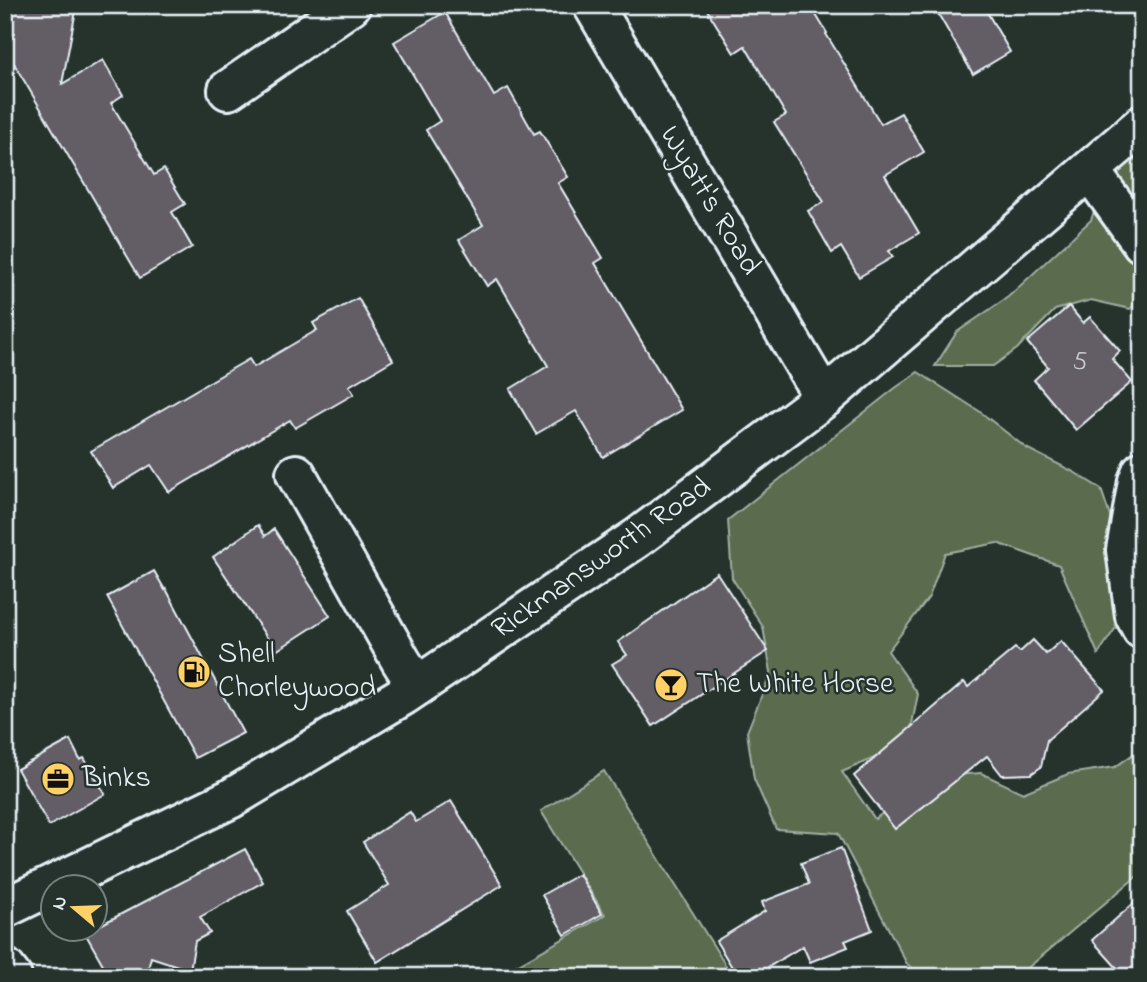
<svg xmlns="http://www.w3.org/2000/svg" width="1147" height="982" font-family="'Indie Flower',sans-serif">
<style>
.green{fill:#5a6c4e;stroke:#a1aea3;stroke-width:2}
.building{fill:#645d65;stroke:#e8f1f8;stroke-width:2}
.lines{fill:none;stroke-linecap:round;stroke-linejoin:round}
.minor-casing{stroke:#e8f1f8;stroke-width:44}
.major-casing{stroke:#e8f1f8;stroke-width:44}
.minor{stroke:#26332d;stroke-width:38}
.major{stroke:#26332d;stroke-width:38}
.labels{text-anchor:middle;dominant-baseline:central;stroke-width:5;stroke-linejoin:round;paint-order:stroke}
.number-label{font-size:26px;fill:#c7ccd3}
.street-label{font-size:30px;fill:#e8f1f8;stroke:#26332d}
.poi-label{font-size:30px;fill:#e8f1f8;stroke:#26332d;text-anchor:start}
</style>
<rect width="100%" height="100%" fill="#26332d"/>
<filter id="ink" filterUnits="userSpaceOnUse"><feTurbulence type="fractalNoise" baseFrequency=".0143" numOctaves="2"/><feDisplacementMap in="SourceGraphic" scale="14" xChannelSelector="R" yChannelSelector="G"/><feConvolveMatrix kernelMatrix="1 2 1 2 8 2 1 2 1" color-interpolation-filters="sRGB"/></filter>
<g filter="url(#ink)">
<g class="green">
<path d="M1142,145V299L1130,309L1091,300L1055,310L1017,349L993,366H935L957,332L1008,297L1091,220L1106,176Z"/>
<path d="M918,372L979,411L1026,448L1074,472L1101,489L1112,522L1119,623L1098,654L1059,565L997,543L945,553L929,597L888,651L918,694L909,739L888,752L842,772L875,819L929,777L981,773L1023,793L1068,774L1115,767L1142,748V872L1017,977H924L907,964L838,833L776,829L754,779L747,732L771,672L763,627L732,578L728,520L894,389Z"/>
<path d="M604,771L733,977H496L605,915L541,811Z"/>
</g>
<g class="building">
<path d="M5,5H77L62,84L103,60L123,95L111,103L154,175L164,169L185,204L172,212L192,247L140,278L12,60L5,58Z"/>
<path d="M704,5H810L827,33L826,34L881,124L901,113L924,152L885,175L919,233L889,251L893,257L859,277L841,247L832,253L808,211L824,202L774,122L786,115L745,46L734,53Z"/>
<path d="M933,5H983L1010,52L973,74Z"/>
<path d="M445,12L494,96L508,88L534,134L540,131L568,177L558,183L603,258L595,263L682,410L603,457L576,411L536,434L510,389L548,366L497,279L487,286L459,240L483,225L426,130L440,121L394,42Z"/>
<path d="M358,298L393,360L349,386L354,394L295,428L290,420L169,492L151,465L113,488L91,451L249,359L254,367L317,330L313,323Z"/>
<path d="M1069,306L1083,323L1090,317L1120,351L1112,359L1132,382L1076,430L1034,380L1048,367L1027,342Z"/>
<path d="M258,525L265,536L274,529L330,616L276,651L213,557Z"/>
<path d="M154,571L165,590L166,589L243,733L195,758L107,597Z"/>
<path d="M717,573L768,651L653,726L612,664L627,655L618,642Z"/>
<path d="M1033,640L1046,654L1061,641L1104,690L1047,740L1041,767L1031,774L1002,775L987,756L895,829L854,776L964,682L968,687L1015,648L1020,652Z"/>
<path d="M70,740L80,760L84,758L105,794L49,826L17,769Z"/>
<path d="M451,801L502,885L377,962L347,911L389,885L363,842L410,812L416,822Z"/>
<path d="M841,848L872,930L845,941L848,947L810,962L803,946L752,977H738L716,941L765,911L762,902L809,884L801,863Z"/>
<path d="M245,849L263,882L200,917L210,933L195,941L190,970L151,957L146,977H110L85,933Z"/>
<path d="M579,874L602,914L565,935L542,895Z"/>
<path d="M1142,896V977H1125L1092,940Z"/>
</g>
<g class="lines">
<defs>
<g id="minor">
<path d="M593,5L824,398"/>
<path d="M228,90L351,5"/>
<path d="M1090,171L1142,243"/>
<path d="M1142,471L1138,481L1126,550L1135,616L1142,629"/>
<path d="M296,474L401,661L417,686"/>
<path d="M5,968L12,977"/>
</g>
<path id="major" d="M5,908L230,799L404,695L637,538L824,398L1142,125"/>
</defs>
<use href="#minor" class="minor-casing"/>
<use href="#major" class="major-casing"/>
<use href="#minor" class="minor"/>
<use href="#major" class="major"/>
</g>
</g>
<defs>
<symbol id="fuel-disc" viewBox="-11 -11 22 22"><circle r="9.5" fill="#ffd166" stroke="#26332d"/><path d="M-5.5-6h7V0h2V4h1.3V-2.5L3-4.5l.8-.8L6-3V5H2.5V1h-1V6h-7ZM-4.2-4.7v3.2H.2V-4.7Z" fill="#111"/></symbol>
<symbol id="bar-disc" viewBox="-11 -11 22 22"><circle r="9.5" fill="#ffd166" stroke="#26332d"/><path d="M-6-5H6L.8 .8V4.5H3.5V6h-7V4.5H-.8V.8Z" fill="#111"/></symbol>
<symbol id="office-disc" viewBox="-11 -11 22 22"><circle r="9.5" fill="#ffd166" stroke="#26332d"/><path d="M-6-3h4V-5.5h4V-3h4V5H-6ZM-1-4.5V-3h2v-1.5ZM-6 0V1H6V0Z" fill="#111"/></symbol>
</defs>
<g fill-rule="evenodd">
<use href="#fuel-disc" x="175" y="653" width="38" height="38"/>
<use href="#bar-disc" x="652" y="666" width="38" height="38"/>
<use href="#office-disc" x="39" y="760" width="38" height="38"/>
</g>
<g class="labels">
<g class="number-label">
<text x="1080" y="363">5</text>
</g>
<g class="street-label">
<text transform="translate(709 201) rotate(59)">Wyatt's Road</text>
<text transform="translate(602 559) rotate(-35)">Rickmansworth Road</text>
</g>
<g class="poi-label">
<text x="218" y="655">Shell<tspan x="218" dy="34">Chorleywood</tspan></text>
<text x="696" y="685">The White Horse</text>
<text x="82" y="779">Binks</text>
</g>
</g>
<rect width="1147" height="982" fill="none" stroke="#26332d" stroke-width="28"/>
<rect x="14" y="14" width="1119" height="954" fill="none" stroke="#e8f1f8" stroke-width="2.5" filter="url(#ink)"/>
<g transform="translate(74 908) rotate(289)"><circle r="33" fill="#26332d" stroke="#747f7e" stroke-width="2"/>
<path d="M0-5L12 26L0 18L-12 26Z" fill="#ffd166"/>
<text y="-10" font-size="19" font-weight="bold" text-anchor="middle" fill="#e8f1f8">N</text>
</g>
</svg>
